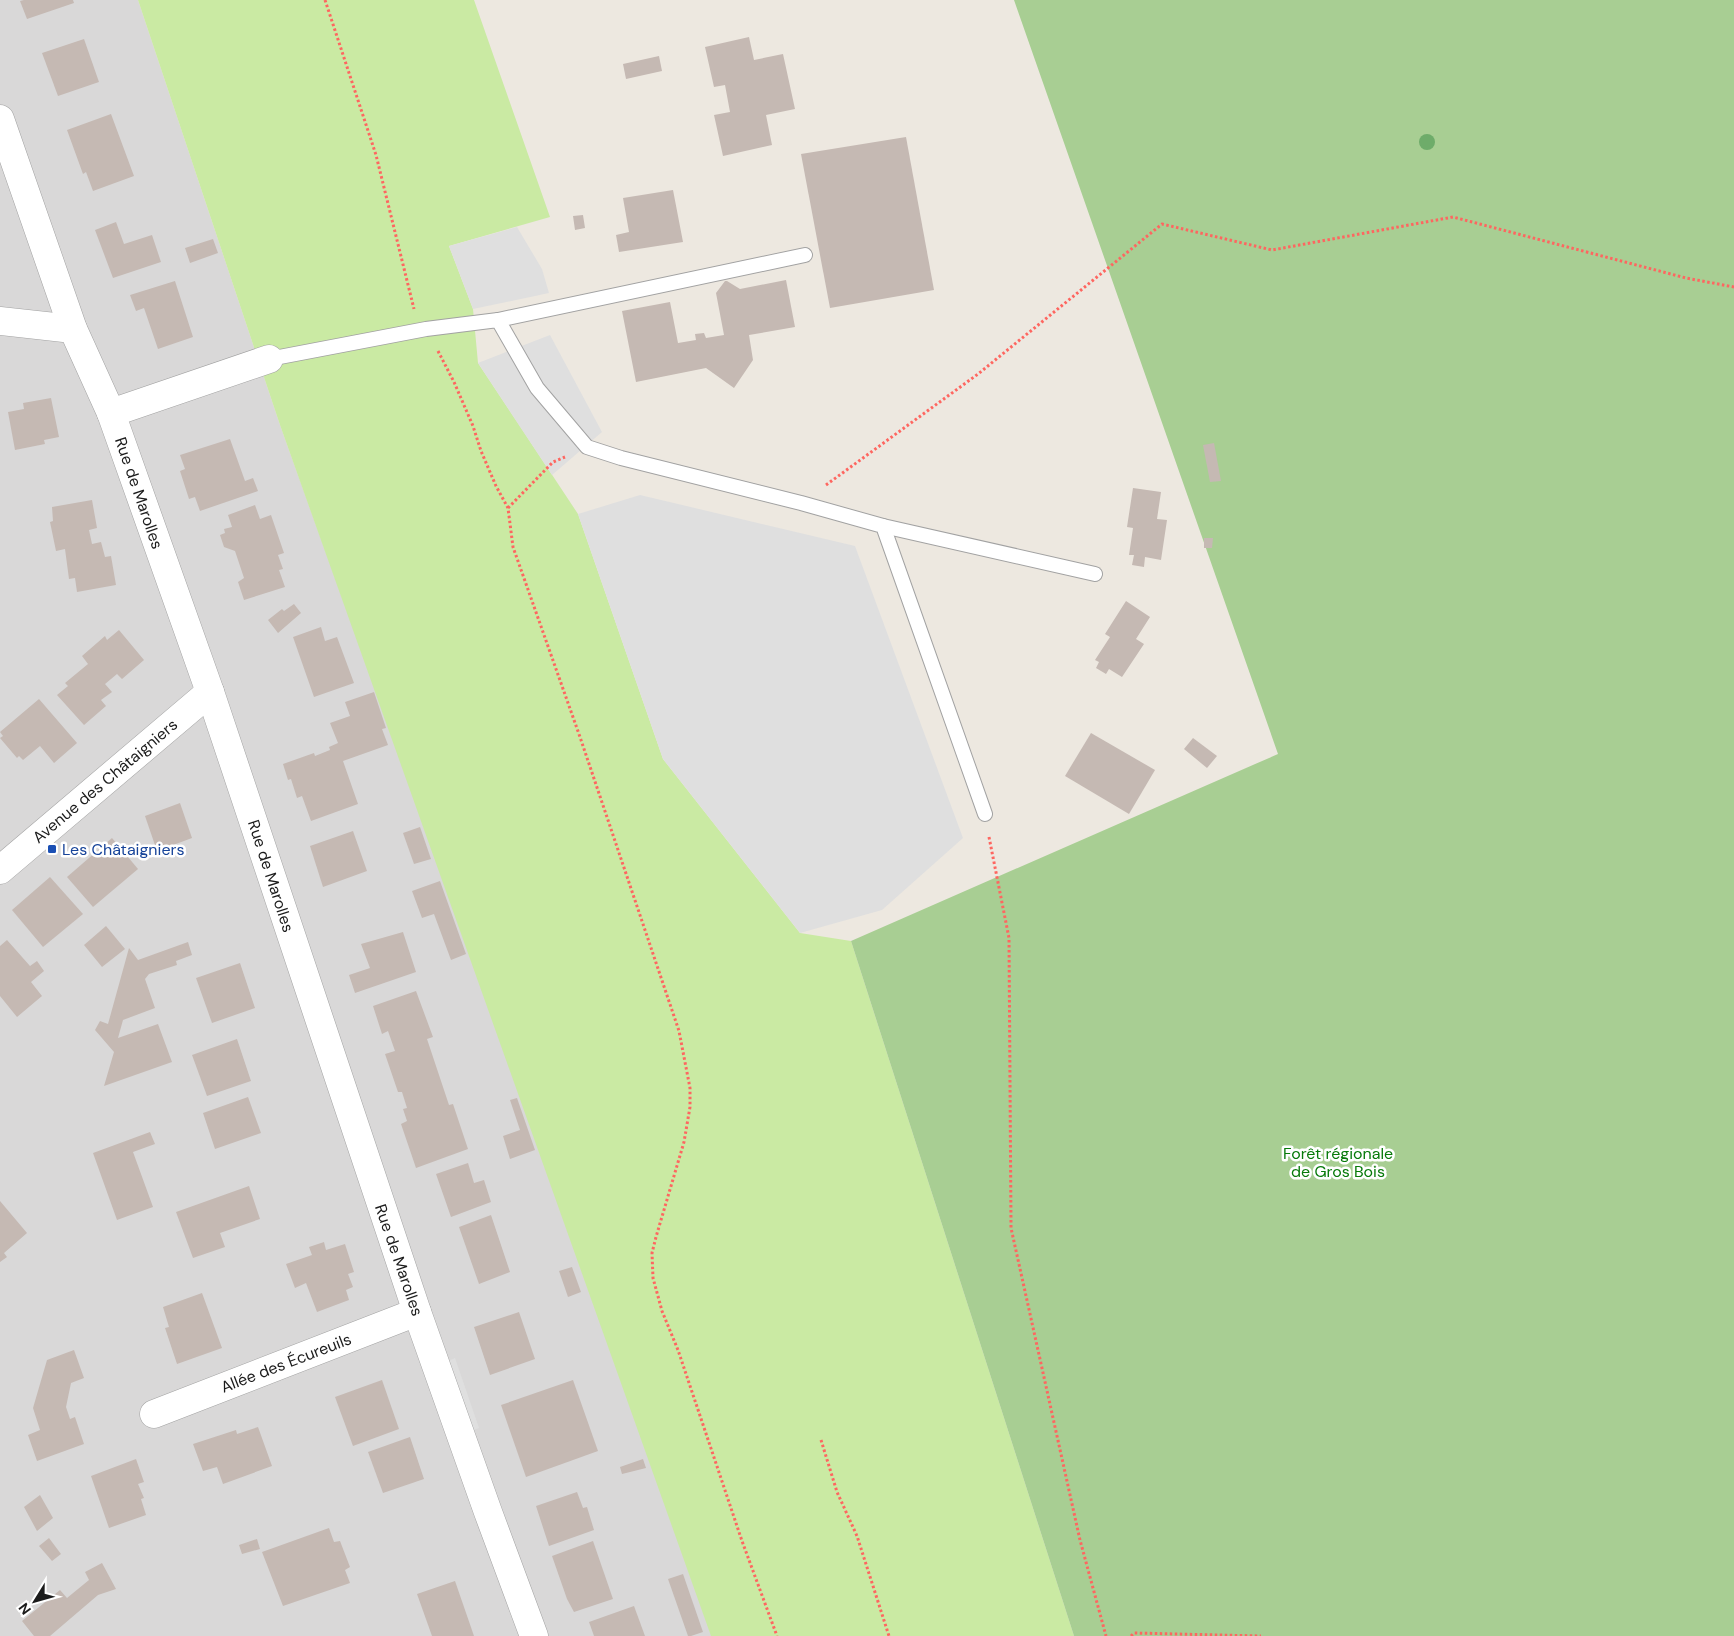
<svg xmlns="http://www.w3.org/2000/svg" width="1734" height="1636" font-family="'DM Sans',sans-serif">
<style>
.residential{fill:#d9d8d8}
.grass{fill:#caeaa3}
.forest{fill:#a8ce93}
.parking{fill:#dfdfdf}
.building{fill:#c5b9b3}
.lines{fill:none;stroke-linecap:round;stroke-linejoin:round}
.service-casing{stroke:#a2a2a2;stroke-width:16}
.minor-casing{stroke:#a2a2a2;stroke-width:29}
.path{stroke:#fe6660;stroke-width:3;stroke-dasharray:2.5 2.5;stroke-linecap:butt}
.service{stroke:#fff;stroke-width:14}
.minor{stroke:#fff;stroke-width:28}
.tree{fill:#6eac6a}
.transit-dot{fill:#1a4fb4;stroke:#fff;stroke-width:2}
.labels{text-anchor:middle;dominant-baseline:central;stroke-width:5;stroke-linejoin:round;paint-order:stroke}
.street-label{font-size:16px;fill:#1b1b1b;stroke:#fff}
.transit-label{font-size:16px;fill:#164399;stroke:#fff;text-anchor:start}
.park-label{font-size:16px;fill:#077a0a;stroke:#fff}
</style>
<rect width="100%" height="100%" fill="#ede8e0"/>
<path class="residential" d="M0,0H138L280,425L716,1636H0Z"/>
<path class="grass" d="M138,0H474L550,217L449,246L473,309L478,363L578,514L663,759L800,933L851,941L1074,1636H711L280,425Z"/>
<path class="forest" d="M1014,0H1734V1636H1074L851,941L1278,754Z"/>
<g class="parking">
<path d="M517,227L542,269L549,293L473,309L449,246Z"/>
<path d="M550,335L602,432L552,475L478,363Z"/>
<path d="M640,495L855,546L963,838L882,910L800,933L663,759L578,514Z"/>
<path d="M455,1358L479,1428L470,1431L446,1362Z"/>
</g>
<g class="building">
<path d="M24,0H73L74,3L27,19L20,1Z"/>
<path d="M749,37L754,60L783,54L795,109L766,115L772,145L723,156L714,115L730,112L725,85L714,87L705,47Z"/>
<path d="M84,39L99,82L58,96L42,53Z"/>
<path d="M659,56L662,71L626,79L623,64Z"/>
<path d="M111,114L134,176L93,191L86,172L83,174L67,130Z"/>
<path d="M906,137L934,290L830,308L801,154Z"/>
<path d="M673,190L683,242L619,252L616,235L629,232L623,198Z"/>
<path d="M583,215L585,228L575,230L573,216Z"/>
<path d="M116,222L124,244L152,235L161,262L113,278L95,230Z"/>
<path d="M213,239L218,253L190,263L185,248Z"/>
<path d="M786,280L795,327L749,335L753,360L734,388L706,368L636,382L622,311L670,302L678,343L696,340L695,334L704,333L706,338L724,335L716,293L725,281H727L740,289Z"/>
<path d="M175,281L193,337L158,349L144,308L136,311L130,295Z"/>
<path d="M51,398L59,437L44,440L45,444L15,450L8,412L24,409L23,403Z"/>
<path d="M230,439L245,481L253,478L258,491L200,511L195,497L189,499L180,471L185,469L180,455Z"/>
<path d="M1214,443L1221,481L1210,482L1203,445Z"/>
<path d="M1133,488L1161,492L1157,519L1167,520L1161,560L1145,557L1144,567L1132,565L1134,555H1129L1133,528L1127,527Z"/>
<path d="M92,500L97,528L89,530L92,544L101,542L105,557L111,556L116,585L77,592L75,578L69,579L65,549L56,551L50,522L53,521L52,507Z"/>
<path d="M255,505L260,519L271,515L284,553L278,555L283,569L279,570L285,587L244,600L238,582L244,578L235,551L224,547L220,535L225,533L224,529L232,527L228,515Z"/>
<path d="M1204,538H1213L1212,548H1204Z"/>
<path d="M1126,601L1150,617L1136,639L1144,644L1122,677L1109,669L1106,674L1096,668L1099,662L1095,660L1110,637L1105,634Z"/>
<path d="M294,604L301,613L278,633L268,620L282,609L284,611Z"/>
<path d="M321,627L325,641L337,637L354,683L314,697L293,637Z"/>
<path d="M119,630L144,660L122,679L117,674L105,684L112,692L101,700L106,706L84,725L57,695L68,686L65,683L88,664L82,656L105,636L107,640Z"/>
<path d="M374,692L386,728L382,729L388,745L343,761L358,804L311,821L302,796L297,798L291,779L288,780L283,764L314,753L315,756L330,750L329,747L338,743L330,723L350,716L345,702Z"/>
<path d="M39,699L77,743L54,763L40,746L23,760L19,756L17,758L0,738L3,736L0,732Z"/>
<path d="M1091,733L1155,770L1129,814L1065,776Z"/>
<path d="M1193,738L1217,756L1207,768L1184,749Z"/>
<path d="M180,803L192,838L157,851L145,816Z"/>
<path d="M420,827L431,859L414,864L403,833Z"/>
<path d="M353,831L367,871L323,887L310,846Z"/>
<path d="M112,838L138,869L93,907L67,877Z"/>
<path d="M50,877L83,914L43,947L12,910Z"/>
<path d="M440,881L466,954L451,960L434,914L422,918L412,891Z"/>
<path d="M106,926L125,949L102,967L84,945Z"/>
<path d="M403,932L416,972L355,993L349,975L370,968L361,944Z"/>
<path d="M7,940L30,966L37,961L44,971L31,982L42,996L17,1017L0,996V946Z"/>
<path d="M188,942L192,955L176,961L177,965L149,974L145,979L155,1008L123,1020L118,1038L158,1024L172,1062L104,1086L114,1052L95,1030L100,1021L108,1024L129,948L138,960Z"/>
<path d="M240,963L255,1008L212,1023L196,978Z"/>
<path d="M416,991L433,1037L427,1039L449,1105L453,1104L468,1149L416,1168L401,1124L407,1121L403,1109L407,1108L402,1092H398L385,1054L395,1051L388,1031L382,1034L373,1006Z"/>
<path d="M237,1039L251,1081L207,1096L192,1055Z"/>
<path d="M248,1097L261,1133L215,1149L203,1113Z"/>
<path d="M517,1098L535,1150L510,1159L503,1136L520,1130L510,1100Z"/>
<path d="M150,1132L155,1144L133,1152L153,1207L117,1220L93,1153Z"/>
<path d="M468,1163L474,1183L484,1180L491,1202L451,1217L436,1174Z"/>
<path d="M249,1186L260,1219L220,1233L225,1247L193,1258L176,1212Z"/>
<path d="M0,1201L27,1233L4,1253L7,1257L0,1262Z"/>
<path d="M491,1215L510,1272L479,1284L459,1227Z"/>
<path d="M324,1242L326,1250L345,1244L354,1272L348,1274L353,1287L346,1290L349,1300L317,1312L306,1283L295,1288L286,1264L312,1255L309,1247Z"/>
<path d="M572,1267L581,1292L568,1297L559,1271Z"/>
<path d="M202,1293L222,1348L177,1364L165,1328L169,1327L163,1307Z"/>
<path d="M519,1312L535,1359L490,1375L474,1327Z"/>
<path d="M74,1350L84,1378L71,1383L66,1407L70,1419L75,1417L84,1444L37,1461L28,1435L40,1430L33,1408L47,1360Z"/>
<path d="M382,1380L399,1429L353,1446L335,1397Z"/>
<path d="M573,1380L598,1451L526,1477L501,1405Z"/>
<path d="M258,1427L272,1466L223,1484L217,1467L203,1471L193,1444L236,1430L237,1434Z"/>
<path d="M410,1437L424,1479L383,1493L368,1452Z"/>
<path d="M136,1459L144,1482L138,1484L144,1498L141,1499L146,1515L109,1528L91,1476Z"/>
<path d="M643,1459L646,1468L622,1474L620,1467Z"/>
<path d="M577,1492L583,1508L587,1507L594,1530L549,1546L536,1506Z"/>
<path d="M40,1495L53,1518L37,1531L24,1507Z"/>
<path d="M329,1528L334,1542L340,1541L350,1567L345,1570L350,1583L283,1606L262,1552Z"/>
<path d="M49,1538L61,1554L52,1561L39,1546Z"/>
<path d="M257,1539L260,1549L242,1554L239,1545Z"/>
<path d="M593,1541L613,1599L574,1612L567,1599L552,1556Z"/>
<path d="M102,1563L116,1589L98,1595L50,1636H34L22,1621L60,1590L67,1598L89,1580L85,1572Z"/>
<path d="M683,1574L703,1632L691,1636H688L668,1579Z"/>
<path d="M455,1581L474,1636H432L417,1594Z"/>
<path d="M634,1606L645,1636H594L589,1622Z"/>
</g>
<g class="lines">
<defs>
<g id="service">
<path d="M498,320L805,255"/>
<path d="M269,359L426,329L498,320L537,388L587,447L621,458L801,503L883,526L985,814"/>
<path d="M883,526L1095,574"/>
</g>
<g id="minor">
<path d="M0,119L73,329L111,413L210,692L417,1312L488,1512L534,1636"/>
<path d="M0,321L73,329"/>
<path d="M111,413L269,359"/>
<path d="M0,870L210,692"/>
<path d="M154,1414L417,1312"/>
</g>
</defs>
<use href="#service" class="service-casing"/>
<use href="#minor" class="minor-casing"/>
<g class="path">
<path d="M325,0L376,155L414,309"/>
<path d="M438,351L454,382L473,426L481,451L496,486L508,508L513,547L580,737L679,1031L690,1088V1107L684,1142L656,1237L652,1253L653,1278L662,1311L678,1350L742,1541L777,1636"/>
<path d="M826,485L978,374L1162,224L1272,250L1453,217L1686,278L1734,287"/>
<path d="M508,508L553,462L565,457"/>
<path d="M989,837L1009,938L1011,1228L1080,1540L1106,1636"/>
<path d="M821,1440L837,1492L857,1536L889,1636"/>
<path d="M1131,1636L1134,1633L1261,1636"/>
</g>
<use href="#service" class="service"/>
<use href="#minor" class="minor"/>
</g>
<circle class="tree" cx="1427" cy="142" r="8"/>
<rect class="transit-dot" x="47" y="844" width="10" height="10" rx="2.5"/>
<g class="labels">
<g class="street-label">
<text transform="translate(139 493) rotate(71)">Rue de Marolles</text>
<text transform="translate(105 781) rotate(-40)">Avenue des Châtaigniers</text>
<text transform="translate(271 876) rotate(72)">Rue de Marolles</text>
<text transform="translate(399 1260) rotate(71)">Rue de Marolles</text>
<text transform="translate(286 1363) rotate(-21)">Allée des Écureuils</text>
</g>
<g class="transit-label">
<text x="62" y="849">Les Châtaigniers</text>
</g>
<g class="park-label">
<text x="1338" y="1153">Forêt régionale<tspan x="1338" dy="18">de Gros Bois</tspan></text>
</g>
</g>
<g transform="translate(35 1601) rotate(233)" stroke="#ffffff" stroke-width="4" paint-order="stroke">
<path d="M0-4L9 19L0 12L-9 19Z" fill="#1b1b1b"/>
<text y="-8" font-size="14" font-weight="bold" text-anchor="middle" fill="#1b1b1b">N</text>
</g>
</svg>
